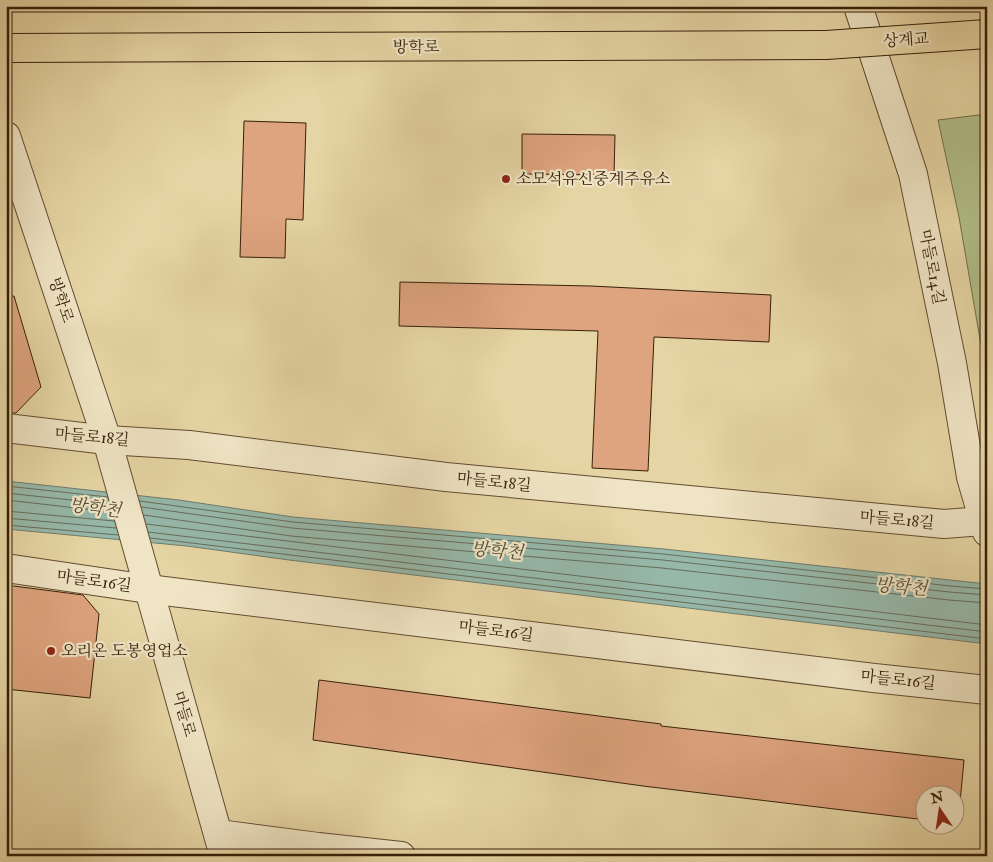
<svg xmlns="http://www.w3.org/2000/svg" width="993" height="862" font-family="'IM FELL Double Pica','Noto Serif KR',serif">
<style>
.green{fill:#b1be88;stroke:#746e48}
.water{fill:#96b8aa;stroke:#707b6a}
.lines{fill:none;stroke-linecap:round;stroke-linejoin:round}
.shore{stroke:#666c5a;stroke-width:1}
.building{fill:#dea47f;stroke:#371f09}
.minor-casing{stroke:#634c30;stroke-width:30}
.major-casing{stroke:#371f09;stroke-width:30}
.minor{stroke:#efe4c4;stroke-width:28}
.major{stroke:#e6d5a4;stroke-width:28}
.major-bridge-casing{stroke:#371f09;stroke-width:30;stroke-linecap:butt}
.major-bridge{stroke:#e6d5a4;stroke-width:28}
.poi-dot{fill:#8f2418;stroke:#efe4c4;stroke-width:2}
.labels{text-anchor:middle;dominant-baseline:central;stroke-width:4.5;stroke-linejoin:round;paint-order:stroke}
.street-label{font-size:16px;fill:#371f09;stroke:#efe4c4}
.poi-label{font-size:16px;fill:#371f09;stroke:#efe4c4;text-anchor:start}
.water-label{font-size:18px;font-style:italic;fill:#544d39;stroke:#efe4c4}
</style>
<rect width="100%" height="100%" fill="#e6d5a4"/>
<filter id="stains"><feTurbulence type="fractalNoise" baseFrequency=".004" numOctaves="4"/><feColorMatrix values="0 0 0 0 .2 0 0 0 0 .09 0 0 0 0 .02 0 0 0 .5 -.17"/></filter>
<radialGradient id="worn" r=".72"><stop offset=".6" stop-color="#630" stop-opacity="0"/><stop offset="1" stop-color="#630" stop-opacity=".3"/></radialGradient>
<path class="green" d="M987,114V380L959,217L938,120Z"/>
<path class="water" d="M6,481L179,500L293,517L664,549L987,584V644L289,560L187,546L6,529Z"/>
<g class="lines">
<g class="shore">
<path d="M6,486L108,497"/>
<path d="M6,493L109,504"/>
<path d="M6,500L112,512"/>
<path d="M140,501L293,522L663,554L950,586L987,589"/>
<path d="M142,507L292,528L663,560L949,592L987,595"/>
<path d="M6,511L114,521"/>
<path d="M144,515L291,536L662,568L949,600L987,603"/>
<path d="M6,518L116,528"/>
<path d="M146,524L987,625"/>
<path d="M6,525L118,535"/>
<path d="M148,532L987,632"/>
<path d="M150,538L987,639"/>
</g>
</g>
<g class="building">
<path d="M244,121L306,123L303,220L286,219L285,258L240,257Z"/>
<path d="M522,134L615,135L614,175L522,174Z"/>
<path d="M400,282L591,286L771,295L769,342L654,337L648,471L592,468L598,331L399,326Z"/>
<path d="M14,296L41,387L16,413H6V297Z"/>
<path d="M6,585L83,595L99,614L90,698L6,689Z"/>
<path d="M319,680L661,724V726L964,760L958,824L956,823V794H926V820L643,786L313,740Z"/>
</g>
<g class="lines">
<defs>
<g id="minor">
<path d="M858,6L913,174L952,363L971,477L987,532"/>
<path d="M6,136L107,440L224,856"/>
<path d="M6,428L107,440L189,445L446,477L944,524L983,521"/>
<path d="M6,568L148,589L874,678L987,690"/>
<path d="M219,834L318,847L401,856"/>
</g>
<path id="major" d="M6,48L826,45"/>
</defs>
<use href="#minor" class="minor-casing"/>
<use href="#major" class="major-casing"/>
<use href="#minor" class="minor"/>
<use href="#major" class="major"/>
<defs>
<path id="major-bridge" d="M826,45L987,34"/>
</defs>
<use href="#major-bridge" class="major-bridge-casing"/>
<use href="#major-bridge" class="major-bridge"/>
</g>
<g class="poi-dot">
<circle cx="506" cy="179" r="5"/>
<circle cx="51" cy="651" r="5"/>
</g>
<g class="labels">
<g class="street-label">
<text transform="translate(906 40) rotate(-4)">상계교</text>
<text x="416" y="47">방학로</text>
<text transform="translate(932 267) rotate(79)">마들로14길</text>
<text transform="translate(61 300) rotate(72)">방학로</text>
<text transform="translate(92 437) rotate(5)">마들로18길</text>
<text transform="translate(494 482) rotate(6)">마들로18길</text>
<text transform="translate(897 520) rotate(5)">마들로18길</text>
<text transform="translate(94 581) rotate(8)">마들로16길</text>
<text transform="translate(496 631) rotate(7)">마들로16길</text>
<text transform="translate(898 680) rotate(6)">마들로16길</text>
<text transform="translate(184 714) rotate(74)">마들로</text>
</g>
<g class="poi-label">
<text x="516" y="179">소모석유신중계주유소</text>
<text x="61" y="651">오리온 도봉영업소</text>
</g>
<g class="water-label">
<text transform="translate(95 508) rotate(7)">방학천</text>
<text transform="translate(497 551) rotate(5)">방학천</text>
<text transform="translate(901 587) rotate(5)">방학천</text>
</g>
</g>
<rect width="993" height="862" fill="none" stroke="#e6d5a4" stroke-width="25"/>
<rect x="8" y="8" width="978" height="847" fill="none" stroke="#371f09" stroke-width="2.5"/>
<rect x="12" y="12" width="968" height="837" fill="none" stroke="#371f09"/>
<g transform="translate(940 810) rotate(347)"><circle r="24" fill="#efe4c4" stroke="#a59579"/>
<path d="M0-4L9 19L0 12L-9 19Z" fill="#8f2418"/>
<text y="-8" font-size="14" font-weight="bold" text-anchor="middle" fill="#371f09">N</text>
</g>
<rect width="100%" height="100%" filter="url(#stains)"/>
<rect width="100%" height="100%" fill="url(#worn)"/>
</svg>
